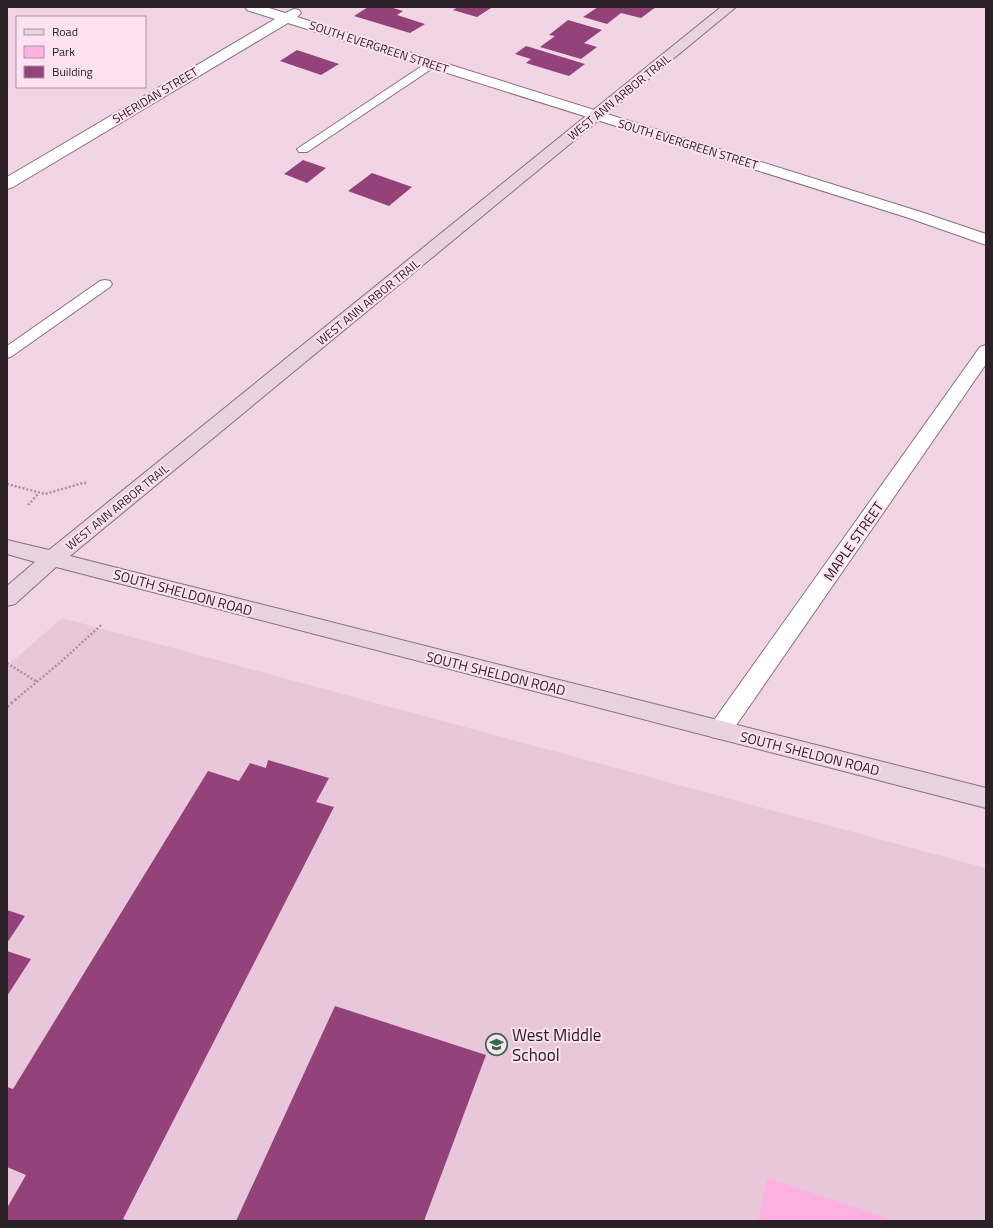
<svg xmlns="http://www.w3.org/2000/svg" width="993" height="1228" font-family="'Titillium Web',sans-serif">
<style>
.built{fill:#e9c7db}
.green{fill:#ffb2e2}
.building{fill:#94427a}
.lines{fill:none;stroke-linecap:round;stroke-linejoin:round}
.lane-casing{stroke:#886f7e;stroke-width:2}
.street-casing{stroke:#886f7e;stroke-width:2}
.secondary-casing{stroke:#886f7e;stroke-width:2}
.path-far1{stroke:#a994a0;stroke-width:2.5;stroke-dasharray:2 2;stroke-linecap:butt}
.path{stroke:#a994a0;stroke-width:3;stroke-dasharray:2.5 2.5;stroke-linecap:butt}
.lane{fill:#fff;fill-rule:evenodd}
.street{fill:#fff;fill-rule:evenodd}
.secondary{fill:#e9d3e1;fill-rule:evenodd}
.labels{text-anchor:middle;dominant-baseline:central;stroke-width:4;stroke-linejoin:round;paint-order:stroke}
.far-street-label{font-size:12px;fill:#2a2026;stroke:#fee2f3}
.street-label{font-size:14px;fill:#2a2026;stroke:#fee2f3}
.near-poi-label{font-size:17px;fill:#2a2026;stroke:#fee2f3;text-anchor:start}
</style>
<rect width="100%" height="100%" fill="#f1d5e5"/>
<path class="built" d="M62,618L986,868V1221H7V666Z"/>
<path class="green" d="M767,1178L896,1221H758Z"/>
<g class="building">
<path d="M368,7H390L403,11L397,15L425,24L410,33L354,16Z"/>
<path d="M458,7H489L491,8L477,17L453,10Z"/>
<path d="M598,7H656L641,18L621,13L607,24L583,17Z"/>
<path d="M568,20L602,30L584,43L597,47L581,59L540,47L555,36L549,35Z"/>
<path d="M526,46L585,64L569,76L526,63L531,59L515,54Z"/>
<path d="M297,50L339,64L321,75L280,61Z"/>
<path d="M303,160L326,168L307,183L284,174Z"/>
<path d="M372,173L412,187L389,206L348,191Z"/>
<path d="M268,760L329,778L316,802L334,807L123,1219L129,1221H7V1208L26,1175L7,1167V1087L13,1089L208,771L239,781L250,763L266,768Z"/>
<path d="M7,910L25,916L7,943Z"/>
<path d="M7,951L31,959L7,996Z"/>
<path d="M335,1006L486,1055L424,1221H236Z"/>
</g>
<g class="lines">
<defs>
<g id="lane">
<path d="M432,61L436,62L438,64L436,66L307,152H299L297,149L428,62Z"/>
<path d="M105,280L110,281L112,284L110,287L12,356L7,358V346L100,281Z"/>
</g>
<g id="street">
<path d="M245,7H266L285,13L294,9L299,10L301,13L297,17L921,212L986,234V245L909,218L288,23L13,187L7,189V177L275,19L247,10Z"/>
<path d="M986,345V364L728,737L720,739L712,737L708,730L712,723L980,347Z"/>
</g>
<path id="secondary" d="M721,7H736L70,556L986,788V808L56,567L15,604L7,606V586L35,562L7,554V540L49,550Z"/>
</defs>
<use href="#lane" class="lane-casing"/>
<use href="#street" class="street-casing"/>
<use href="#secondary" class="secondary-casing"/>
<g class="path-far1">
<path d="M7,484L45,494L83,483H88"/>
<path d="M28,505L39,493"/>
<path d="M7,663L37,682"/>
<path d="M15,700L63,660L101,625"/>
</g>
<path class="path" d="M7,707L16,699"/>
<use href="#lane" class="lane"/>
<use href="#street" class="street"/>
<use href="#secondary" class="secondary"/>
</g>
<defs>
<symbol id="school-ring" viewBox="-11 -11 22 22"><circle r="9.5" fill="#fee2f3" stroke="#356b51" stroke-width="1.5"/><path d="M0-5L7-2L0 1L-7-2ZM-4 1L0 2.5L4 1V4Q0 6-4 4Z" fill="#356b51"/></symbol>
</defs>
<g fill-rule="evenodd">
<use href="#school-ring" x="484" y="1032" width="25" height="25"/>
</g>
<g class="labels">
<g class="far-street-label">
<text transform="translate(379 47) rotate(18)">SOUTH EVERGREEN STREET</text>
<text transform="translate(155 95) rotate(-31)">SHERIDAN STREET</text>
<text transform="translate(619 97) rotate(-39)">WEST ANN ARBOR TRAIL</text>
<text transform="translate(688 144) rotate(17)">SOUTH EVERGREEN STREET</text>
<text transform="translate(368 302) rotate(-39)">WEST ANN ARBOR TRAIL</text>
<text transform="translate(117 507) rotate(-39)">WEST ANN ARBOR TRAIL</text>
</g>
<g class="street-label">
<text transform="translate(853 541) rotate(-55)">MAPLE STREET</text>
<text transform="translate(183 592) rotate(15)">SOUTH SHELDON ROAD</text>
<text transform="translate(496 673) rotate(14)">SOUTH SHELDON ROAD</text>
<text transform="translate(810 753) rotate(14)">SOUTH SHELDON ROAD</text>
</g>
<g class="near-poi-label">
<text x="512" y="1035">West Middle<tspan x="512" dy="20">School</tspan></text>
</g>
</g>
<rect width="993" height="1228" fill="none" stroke="#2a2026" stroke-width="16"/>
<rect x="16" y="16" width="130" height="72" fill="#fee2f3" stroke="#a994a1"/>
<rect x="24" y="29" width="20" height="6" fill="#e9d3e1" stroke="#a994a1"/>
<text x="52" y="36" font-size="12" fill="#2a2026">Road</text>
<rect x="24" y="46" width="20" height="12" fill="#ffb2e2" stroke="#a994a1"/>
<text x="52" y="56" font-size="12" fill="#2a2026">Park</text>
<rect x="24" y="66" width="20" height="12" fill="#94427a" stroke="#a994a1"/>
<text x="52" y="76" font-size="12" fill="#2a2026">Building</text>
</svg>
